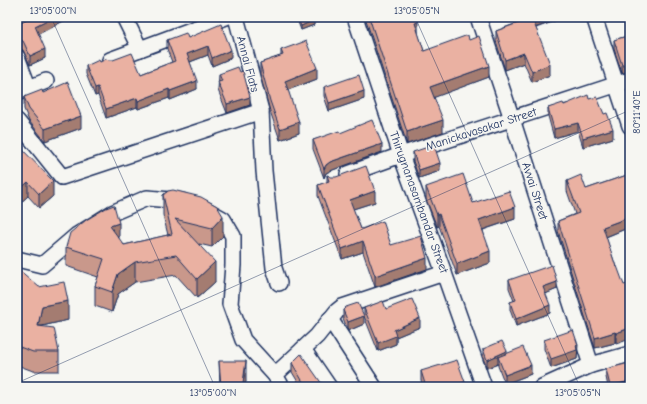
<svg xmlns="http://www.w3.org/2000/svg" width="647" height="404" font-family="'Comic Neue',sans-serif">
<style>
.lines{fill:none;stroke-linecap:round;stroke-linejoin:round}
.minor-casing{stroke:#1b2f5e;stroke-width:18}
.minor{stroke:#f6f6f2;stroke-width:15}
.wall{fill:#c9988b;stroke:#1b2f5e}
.shaded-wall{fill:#a47c71;stroke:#1b2f5e}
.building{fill:#eab1a2;stroke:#1b2f5e}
.ticks{fill:none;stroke:#1b2f5e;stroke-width:1;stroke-opacity:0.45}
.labels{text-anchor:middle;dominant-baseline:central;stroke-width:3;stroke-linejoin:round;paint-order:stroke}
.street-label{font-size:12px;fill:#1b2f5e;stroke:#f6f6f2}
.neatline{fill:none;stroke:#1b2f5e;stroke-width:1.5}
.ticks-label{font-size:10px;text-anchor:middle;fill:#1b2f5e}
</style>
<rect width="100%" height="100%" fill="#f6f6f2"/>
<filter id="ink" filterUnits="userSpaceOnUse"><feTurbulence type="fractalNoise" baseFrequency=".025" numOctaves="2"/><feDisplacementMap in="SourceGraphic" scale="8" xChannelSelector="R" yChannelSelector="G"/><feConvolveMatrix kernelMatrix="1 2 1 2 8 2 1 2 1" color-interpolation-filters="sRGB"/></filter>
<g filter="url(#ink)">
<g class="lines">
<defs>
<g id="minor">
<path d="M124,17L140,49"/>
<path d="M236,17L261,111L264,171L274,268L279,283"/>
<path d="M355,17L401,155L444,273L484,387"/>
<path d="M478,17L512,119L591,365"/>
<path d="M594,17L630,126"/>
<path d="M17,57L29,89"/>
<path d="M110,60L226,17"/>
<path d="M17,93L46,81"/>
<path d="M17,121L62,177L261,111"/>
<path d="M348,174L401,155L630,80"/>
<path d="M205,209L223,219L233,236V265L230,304L243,340L275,375L282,387"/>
<path d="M17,259L42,265L77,235L112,213L147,198L182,201"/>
<path d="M330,319L374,387"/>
<path d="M303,349L329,387"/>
<path d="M275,375L317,336L337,311L342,307L444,273"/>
<path d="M542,387L591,365L630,354"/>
</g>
</defs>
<use href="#minor" class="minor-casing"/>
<use href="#minor" class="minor"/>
</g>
<g class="wall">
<path d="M17,17H69V18L38,34L45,58L30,65L25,54L23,50L17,48Z"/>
<path d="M296,17H313L314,25L301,30Z"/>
<path d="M365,17H417L418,33L424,51L469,40L489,77L434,97L443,132L407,144Z"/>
<path d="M530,17H561L555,20V21L536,28L550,75L532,82L524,63L505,70L496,41V31L530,18Z"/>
<path d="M630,35V72L622,73L614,49V40Z"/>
<path d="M188,38L231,58L212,66L208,55L190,62L197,89L170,100L169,98L138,109L137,107L106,118L98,95L95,96L86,74V66L100,62L141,74L172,62L167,49V40Z"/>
<path d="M281,50L317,79L288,90L299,133L280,140L270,111L260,74V63L281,56Z"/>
<path d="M219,74L250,105L227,113L218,90Z"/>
<path d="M324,87L364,99L329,111L324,96Z"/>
<path d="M43,93L81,128L45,141L29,121L24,109V97Z"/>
<path d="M589,99L613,138L583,147L578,131L554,138L548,116V108Z"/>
<path d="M340,133L382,152L330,171L326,173L324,178L313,149V140Z"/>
<path d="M17,144L53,196L39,208L28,196L17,206Z"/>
<path d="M413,152L440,171L419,178L413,161Z"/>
<path d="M630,174V227L606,237L616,267V344L615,343L595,348L558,231V221L575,214L567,191V181L586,189Z"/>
<path d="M327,175L375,202L353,209L361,229L391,245L427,269L375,287L363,252L342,259L318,196V185L327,182Z"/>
<path d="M426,187L473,203L515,219L483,230L490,263L457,275L439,226L437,227L426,199Z"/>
<path d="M168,191L223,236L212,247L199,244L215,282L197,298L176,275L135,282L118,294L112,312L95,306V286L98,277L66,266V247L119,239L124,245L168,235L163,215V195Z"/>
<path d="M17,268L68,320L42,326L59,352V371H33L17,365Z"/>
<path d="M509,280L557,289L545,294L550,313L516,326L510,310V302L514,301L509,288Z"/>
<path d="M364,308L386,309L420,327L396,337V344L378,351L364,316Z"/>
<path d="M343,310L364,324L348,331L343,318Z"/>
<path d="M544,340L578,353H577V359L551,368L544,349Z"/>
<path d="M483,349L507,354L531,374L505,384L498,366V364L487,368L483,358Z"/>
<path d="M219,361L246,381L245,384L252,387H220Z"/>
<path d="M292,363L322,384L326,387H301L292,372Z"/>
<path d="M606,369L630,387H608L606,377Z"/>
<path d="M421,371L465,387H423L421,380Z"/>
</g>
<g class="shaded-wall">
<path d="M53,17H69V18L35,36V26Z"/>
<path d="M542,17H561L555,20V21L534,28V20Z"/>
<path d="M314,20V25L301,30V26Z"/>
<path d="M418,22V34L415,23Z"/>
<path d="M208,46V55L187,63V54Z"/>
<path d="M45,49V58L30,65V56Z"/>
<path d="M231,50V58L212,66V58Z"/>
<path d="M524,53V63L505,70V60Z"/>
<path d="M630,63V72L622,73V65Z"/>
<path d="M550,64V75L532,82V72Z"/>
<path d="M489,66V77L430,99V87Z"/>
<path d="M317,68V79L285,91V81Z"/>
<path d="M197,81V89L170,100V91Z"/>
<path d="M98,87V95L95,96V88Z"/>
<path d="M169,89V98L138,109V101Z"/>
<path d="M364,91V99L329,111V103Z"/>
<path d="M250,97V105L227,113V104Z"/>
<path d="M137,98V107L106,118V109Z"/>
<path d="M81,116V128L45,141V129Z"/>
<path d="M443,120V132L407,144V132Z"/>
<path d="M299,122V133L280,140V129Z"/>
<path d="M578,123V131L554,138V129Z"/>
<path d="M613,129V138L583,147V138Z"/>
<path d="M382,144V152L330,171L326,173L324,178V169L326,165L330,162Z"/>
<path d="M440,163V171L419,178V170Z"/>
<path d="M53,181V196L39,208V194Z"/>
<path d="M28,182V196L17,206V192Z"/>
<path d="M375,191V202L350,210V200Z"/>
<path d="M515,207V219L479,231V220Z"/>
<path d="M439,214V226L437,227V215Z"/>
<path d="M223,216V236L212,247V228Z"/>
<path d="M630,217V227L603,238V227Z"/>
<path d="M119,223V243L110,226Z"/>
<path d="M363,241V252L342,259V249Z"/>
<path d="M490,251V263L457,275V264Z"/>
<path d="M427,258V269L375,287V276Z"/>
<path d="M135,262V282L118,294L112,312V292L118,274Z"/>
<path d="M215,262V282L197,298V279Z"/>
<path d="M557,282V289L543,295V287Z"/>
<path d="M68,301V320L42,326H38L42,306Z"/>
<path d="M550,305V313L516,326V319Z"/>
<path d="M364,316V324L348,331V322Z"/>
<path d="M420,318V327L396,337V344L378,351V343L394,330Z"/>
<path d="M630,328V339L616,344V333Z"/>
<path d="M615,332V343L595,348V338Z"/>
<path d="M576,345H578L577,359L551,368V359Z"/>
<path d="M507,351V360L498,357V364L487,368V360Z"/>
<path d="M246,361V381L245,387L243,383Z"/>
<path d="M531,365V374L505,384V375Z"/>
<path d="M630,381V387H610V386Z"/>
<path d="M465,382V387H448Z"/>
</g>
<g class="building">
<path d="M17,17H53L35,26L45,49L30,56L25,45L23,41L17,39Z"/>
<path d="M297,17H313L314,20L301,26Z"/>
<path d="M369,17H417L418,22L415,23L424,51L468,35L469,40L479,36L489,66L430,87L443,120L407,132Z"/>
<path d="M533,17H542L534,20Z"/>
<path d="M532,18L550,64L532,72L524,53L505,60L496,31Z"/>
<path d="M221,24L231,50L212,58L208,46L187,54L197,81L170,91L169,89L138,101L137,98L106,109L98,87L95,88L86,66L99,60L100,62L106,59L109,60H113L132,53L141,74L175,61L167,40L186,33L188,38Z"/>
<path d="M630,35V63L622,65L614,40Z"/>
<path d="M306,41L317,68L285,81L299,122L280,129L270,101L260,63L283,55L281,50Z"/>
<path d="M238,67L240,72L243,71L250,97L227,104L218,82L222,81L219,74Z"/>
<path d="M359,75L364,91L329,103L324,87Z"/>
<path d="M68,82L81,116L45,129L29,109L24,97L42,90L43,93Z"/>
<path d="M588,95L589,99L597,97L604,114L607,113L613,129L583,138L578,123L554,129L548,108L563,103L564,105Z"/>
<path d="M372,120L382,144L330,162L326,165L324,169L313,140L339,131L340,133Z"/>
<path d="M17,144L53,181L39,194L28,182L17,192Z"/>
<path d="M434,145L440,163L419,170L413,152Z"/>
<path d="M366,166L375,191L350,200L361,229L383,221L391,245L421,236L427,258L375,276L363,241L342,249L318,185L329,181L327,175L331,177H336Z"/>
<path d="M463,174L473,203L509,191L515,207L479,220L490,251L457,264L439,214L437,215L426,187Z"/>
<path d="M630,174V217L603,227L616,267L617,266L624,285L630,283V328L616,333L615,332L595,338L558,221L579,213L567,181L581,175L586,189Z"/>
<path d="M173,190L201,197L217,206L223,216L212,228L175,219L215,262L197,279L176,255L135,262L118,274L112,292L95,286L104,259L66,247L70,233L86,220L106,208L114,205L119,223L110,226L124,245L172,234L163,195L168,191Z"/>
<path d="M552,265L557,282L543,287L550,305L516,319L510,302L516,300L509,280Z"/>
<path d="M17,268L39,287L64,282L68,301L42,306L38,326L54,328L59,352H33L17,346Z"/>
<path d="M412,299L420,318L394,330L396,336L378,343L364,308L383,301L386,309Z"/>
<path d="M358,303L364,316L348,322L343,310L346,307Z"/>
<path d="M573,330L578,345H576L577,350L551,359L544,340Z"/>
<path d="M502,341L507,351L487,360L483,349Z"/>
<path d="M523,347L531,365L505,375L498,357Z"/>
<path d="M301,354L322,384L326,387H306L292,363Z"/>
<path d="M457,360L465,382L448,387H426L421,371Z"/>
<path d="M219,361H246L243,383L252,387H221Z"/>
<path d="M629,363L630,368V381L610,386L606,369Z"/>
<path d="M284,385V387H261Z"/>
<path d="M593,385L594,387H587Z"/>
</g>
</g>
<path class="ticks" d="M51,17L215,387M415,17L580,387M17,26L37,17M17,383L630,110"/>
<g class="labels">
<g class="street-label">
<text transform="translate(248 64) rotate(75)">Annai Flats</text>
<text transform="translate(481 129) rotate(-18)">Manickavasakar Street</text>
<text transform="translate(535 191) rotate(72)">Avvai Street</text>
<text transform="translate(419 202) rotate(70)">Thirugnanasambandar Street</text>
</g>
</g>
<rect width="647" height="404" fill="none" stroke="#f6f6f2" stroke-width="44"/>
<rect x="22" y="22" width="603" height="360" class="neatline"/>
<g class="ticks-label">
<text x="53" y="14">13°05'00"N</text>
<text x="417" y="14">13°05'05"N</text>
<text transform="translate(636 112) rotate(-90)" y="4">80°11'40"E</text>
<text x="213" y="396">13°05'00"N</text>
<text x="578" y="396">13°05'05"N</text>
</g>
</svg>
